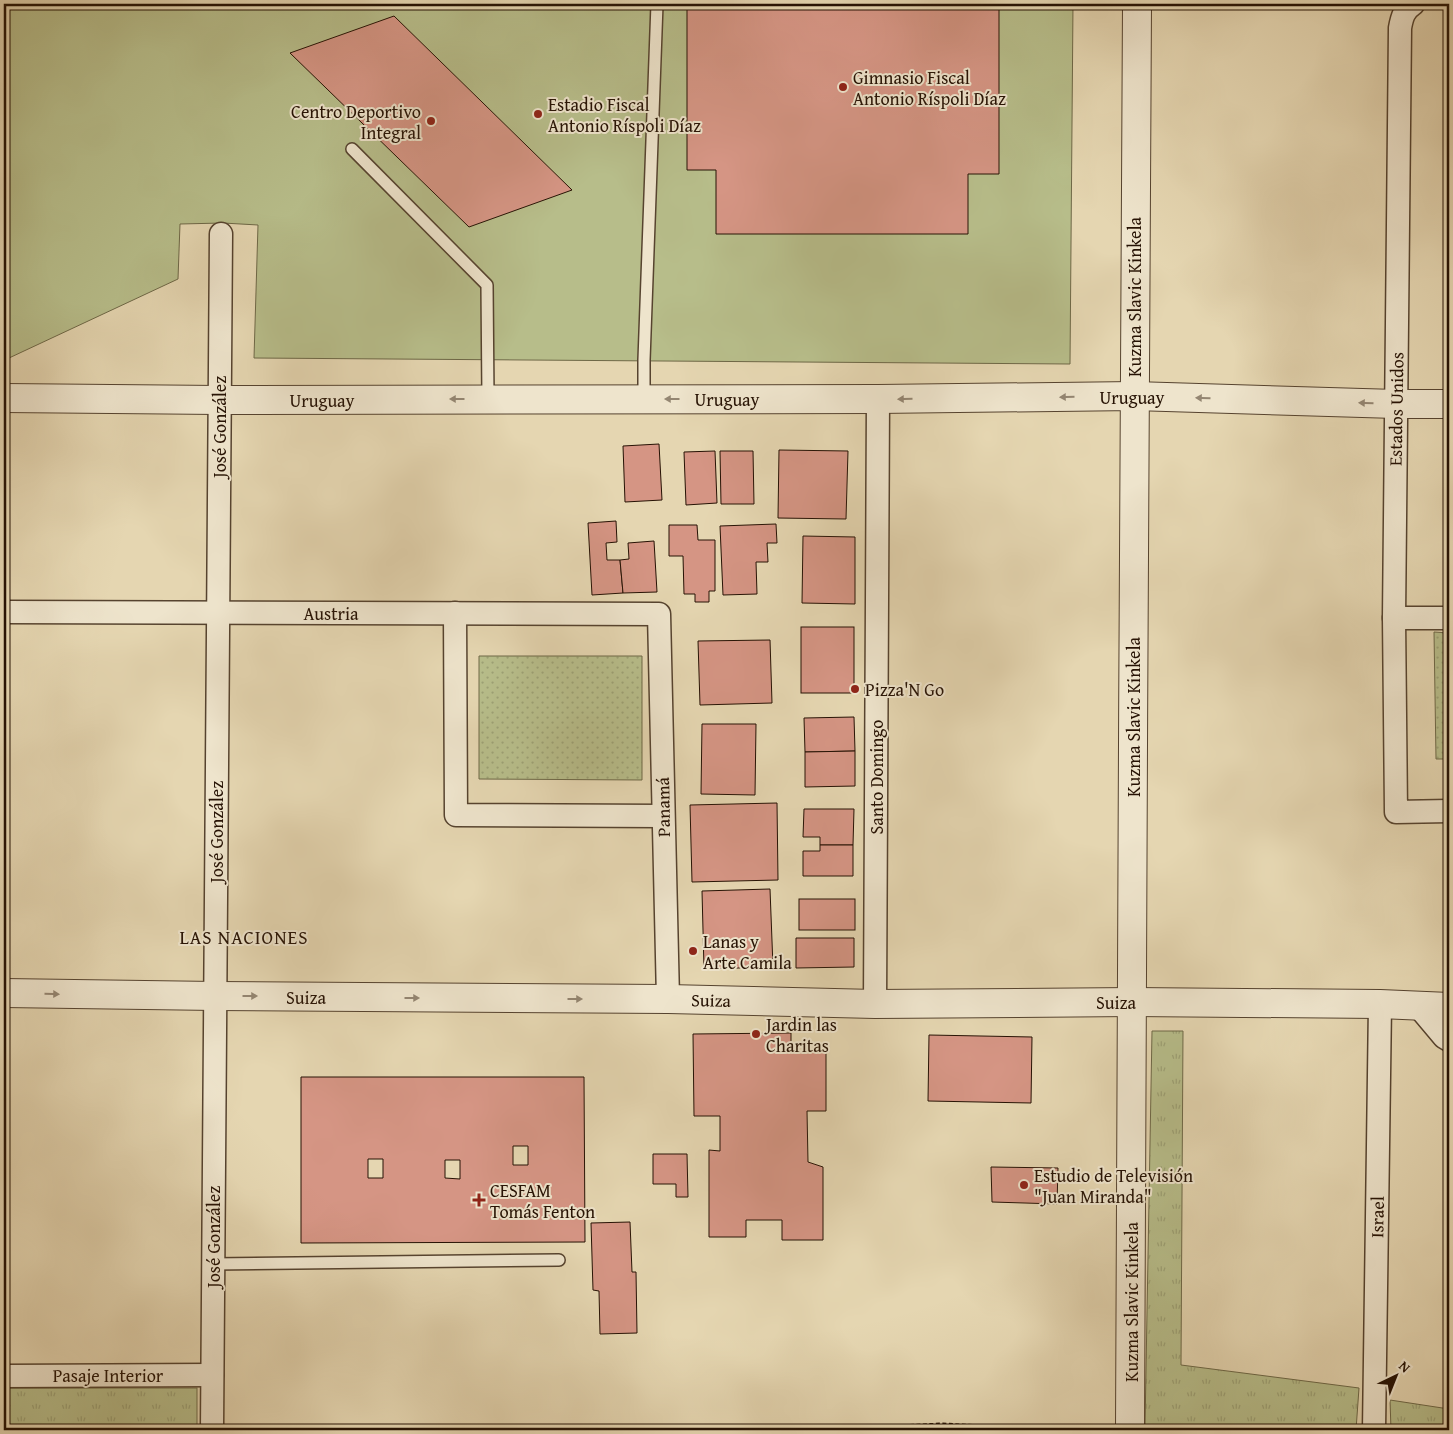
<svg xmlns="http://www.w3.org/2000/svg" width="1453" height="1434" font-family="'Gentium Book Plus',serif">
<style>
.grass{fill:url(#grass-tufts);stroke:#6e6847}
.park{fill:url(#park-dots);stroke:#6e6847}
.garden{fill:#b7bd8a;stroke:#6e6847}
.building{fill:#d59584;stroke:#261204;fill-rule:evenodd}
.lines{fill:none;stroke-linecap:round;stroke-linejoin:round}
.service-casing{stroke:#56432f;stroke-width:14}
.minor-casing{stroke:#56432f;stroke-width:25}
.tertiary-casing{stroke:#56432f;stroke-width:30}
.path{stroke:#261204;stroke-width:3;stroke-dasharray:4 2.5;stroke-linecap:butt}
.service{stroke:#eee4cc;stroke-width:11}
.minor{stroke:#eee4cc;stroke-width:22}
.tertiary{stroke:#eee4cc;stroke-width:28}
.oneway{fill:#948672}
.poi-dot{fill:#8f2418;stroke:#eee4cc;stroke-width:2}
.labels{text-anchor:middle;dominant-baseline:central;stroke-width:4;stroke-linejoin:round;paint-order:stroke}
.poi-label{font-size:18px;fill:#261204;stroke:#eee4cc;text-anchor:start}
.street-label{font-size:18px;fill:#261204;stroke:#eee4cc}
.neighbourhood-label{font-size:19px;letter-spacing:1px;fill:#261204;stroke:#eee4cc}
</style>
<defs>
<pattern id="grass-tufts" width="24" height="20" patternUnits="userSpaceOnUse" patternTransform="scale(1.25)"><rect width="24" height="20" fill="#b7bd8a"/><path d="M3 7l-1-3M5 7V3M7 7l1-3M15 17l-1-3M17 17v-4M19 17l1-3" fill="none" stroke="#9da175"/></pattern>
<pattern id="park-dots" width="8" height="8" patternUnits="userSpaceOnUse" patternTransform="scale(1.25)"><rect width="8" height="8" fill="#b7bd8a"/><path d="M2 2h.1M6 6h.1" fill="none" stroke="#9da175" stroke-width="1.8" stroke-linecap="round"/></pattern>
</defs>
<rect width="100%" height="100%" fill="#e5d6b1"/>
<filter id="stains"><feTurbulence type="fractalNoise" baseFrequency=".004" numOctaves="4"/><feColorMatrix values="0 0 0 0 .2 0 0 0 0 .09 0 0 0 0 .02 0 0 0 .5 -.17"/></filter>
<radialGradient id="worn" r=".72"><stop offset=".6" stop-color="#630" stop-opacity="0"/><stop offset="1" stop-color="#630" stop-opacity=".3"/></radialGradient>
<g class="grass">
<path d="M1152,1031H1183L1181,1365L1359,1388L1356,1430H1147L1145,1427Z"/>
<rect x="4" y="1388" width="193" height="42"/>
<path d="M1390,1400L1449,1409V1430H1391Z"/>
</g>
<g class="park">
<path d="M1434,632L1449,633V759H1436Z"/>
<path d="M479,656H642V780L479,779Z"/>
</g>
<path class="garden" d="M4,4H1073L1070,364L254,358L258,225L223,223L180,224L178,279L9,358H4Z"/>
<g class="building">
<path d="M687,4H999V174H968V234H716V170H687Z"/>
<path d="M394,16L572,190L469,227L290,53Z"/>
<path d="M659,444L662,500L625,502L623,446Z"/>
<path d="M779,450L848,451L846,519L778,518Z"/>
<path d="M715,451L717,503L686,505L684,452Z"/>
<path d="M720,451H753L754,504H721Z"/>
<path d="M616,521L617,542L606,543L607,560H620L623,593L592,595L588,523Z"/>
<path d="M776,524L777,543H767L768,562H756L757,594L723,595L720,526Z"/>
<path d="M669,525H697L698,540H715V591H709V602H695V594H684L683,556H669Z"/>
<path d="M803,536L855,537V604L802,603Z"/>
<path d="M654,541L657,592L623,593L620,560L629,559L628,543Z"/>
<rect x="801" y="627" width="53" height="66"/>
<path d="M770,640L772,703L700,705L698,641Z"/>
<path d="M854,717L855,751L805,752L804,718Z"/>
<path d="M702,724H756L755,795L701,794Z"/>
<path d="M855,751V786L805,787V752Z"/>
<path d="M777,803L778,880L692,882L690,805Z"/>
<path d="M804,809H854L853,845H820V837H803Z"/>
<path d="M820,845H853V876H803V851H820Z"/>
<path d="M770,889L773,967L704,969L702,891Z"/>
<rect x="799" y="899" width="56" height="31"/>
<path d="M796,938H854V967L796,968Z"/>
<path d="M791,1033V1052H826V1111H807L808,1162L823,1167V1240H782V1220H746V1237H709V1150L720,1151V1116H694L693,1034Z"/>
<path d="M929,1035L1032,1037L1031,1103L928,1101Z"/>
<path d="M301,1077H584L585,1242L301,1243ZM513,1146H528V1165H513ZM368,1159H383V1178H368ZM445,1160H460V1179L445,1178Z"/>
<path d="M653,1154H687L688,1197H676V1184H653Z"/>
<path d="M991,1167L1058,1168L1057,1204L992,1202Z"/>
<path d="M630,1222L632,1272H636L637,1333L600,1334L599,1291L593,1290L591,1223Z"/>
</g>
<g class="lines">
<defs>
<g id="service">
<path d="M352,149L487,285L488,399"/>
<path d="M644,399V360L657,4"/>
<path d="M213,1264L559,1260"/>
</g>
<g id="minor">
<path d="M1413,4C1404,10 1402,17 1400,28L1394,618L1396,812L1449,811"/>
<path d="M4,612L659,614L668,999"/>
<path d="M455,613L456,815L663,816"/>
<path d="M1394,618H1449"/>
<path d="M875,1004L878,399"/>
<path d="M1418,1006L1444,1037L1449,1040"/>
<path d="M4,1376L212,1375"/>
<path d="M212,1430L221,234"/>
<path d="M1374,1430L1380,1004"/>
</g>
<g id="tertiary">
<path d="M4,398L219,400L878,399L1134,396L1396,404H1449"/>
<path d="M4,993L215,996L668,999L875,1004L1133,1002L1380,1004L1449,1007"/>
<path d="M1130,1430C1133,955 1133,479 1137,4"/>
</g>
</defs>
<use href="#service" class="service-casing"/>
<use href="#minor" class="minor-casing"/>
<use href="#tertiary" class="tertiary-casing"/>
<path class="path" d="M819,1430L942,1424L1059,1430"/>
<use href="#service" class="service"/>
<use href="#minor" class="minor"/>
<use href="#tertiary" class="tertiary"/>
</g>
<defs><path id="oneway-solid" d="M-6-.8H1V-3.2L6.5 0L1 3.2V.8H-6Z" transform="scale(1.25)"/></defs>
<g class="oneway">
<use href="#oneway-solid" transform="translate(1067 397) rotate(179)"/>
<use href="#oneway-solid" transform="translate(1203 398) rotate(-178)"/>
<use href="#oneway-solid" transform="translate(457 399) rotate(180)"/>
<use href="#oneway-solid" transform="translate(672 399) rotate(-180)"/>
<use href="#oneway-solid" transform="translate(905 399) rotate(179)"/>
<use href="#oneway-solid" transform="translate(1366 403) rotate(-178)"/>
<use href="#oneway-solid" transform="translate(52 994) rotate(1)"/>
<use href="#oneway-solid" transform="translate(250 996)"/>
<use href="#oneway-solid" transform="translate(412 998)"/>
<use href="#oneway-solid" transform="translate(575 999)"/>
</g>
<g class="poi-dot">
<circle cx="843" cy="87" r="5"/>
<circle cx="538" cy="114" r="5"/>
<circle cx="431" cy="121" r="5"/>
<circle cx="855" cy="689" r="5"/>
<circle cx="693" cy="951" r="5"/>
<circle cx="756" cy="1034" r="5"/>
<circle cx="1024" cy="1185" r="5"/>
<path d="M476.5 1192.5h5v5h5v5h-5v5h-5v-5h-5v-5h5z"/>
</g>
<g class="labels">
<g class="poi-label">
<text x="853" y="77">Gimnasio Fiscal<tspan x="853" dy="21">Antonio Ríspoli Díaz</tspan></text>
<text x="548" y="104">Estadio Fiscal<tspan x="548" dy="21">Antonio Ríspoli Díaz</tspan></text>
<text x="421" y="111" text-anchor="end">Centro Deportivo<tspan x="421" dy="21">Integral</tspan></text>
<text x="865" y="689">Pizza'N Go</text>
<text x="703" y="941">Lanas y<tspan x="703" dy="21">Arte Camila</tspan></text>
<text x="766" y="1024">Jardin las<tspan x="766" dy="21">Charitas</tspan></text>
<text x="1034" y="1175">Estudio de Televisión<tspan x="1034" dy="21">"Juan Miranda"</tspan></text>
<text x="490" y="1190">CESFAM<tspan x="490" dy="21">Tomás Fenton</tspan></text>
</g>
<g class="street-label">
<text transform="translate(1134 297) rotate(-90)">Kuzma Slavic Kinkela</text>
<text x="1132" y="397">Uruguay</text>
<text x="727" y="399">Uruguay</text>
<text x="322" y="400">Uruguay</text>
<text transform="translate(1396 409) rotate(-89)">Estados Unidos</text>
<text transform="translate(219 427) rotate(-90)">José González</text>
<text x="331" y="613">Austria</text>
<text transform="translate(1133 717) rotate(-90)">Kuzma Slavic Kinkela</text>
<text transform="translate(876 777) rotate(-90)">Santo Domingo</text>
<text transform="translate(663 807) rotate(-91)">Panamá</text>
<text transform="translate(216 832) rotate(-90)">José González</text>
<text x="306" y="997">Suiza</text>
<text transform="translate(711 1000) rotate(1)">Suiza</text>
<text x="1116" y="1002">Suiza</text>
<text transform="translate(1377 1217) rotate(-89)">Israel</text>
<text transform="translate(213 1237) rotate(-90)">José González</text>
<text transform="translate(1131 1302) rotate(-90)">Kuzma Slavic Kinkela</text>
<text x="108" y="1375">Pasaje Interior</text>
</g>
<g class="neighbourhood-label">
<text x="244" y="937">LAS NACIONES</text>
</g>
</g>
<rect width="1453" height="1434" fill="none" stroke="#e5d6b1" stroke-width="20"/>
<rect x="5" y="5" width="1443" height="1424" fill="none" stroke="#261204" stroke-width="2.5"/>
<rect x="10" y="10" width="1433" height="1414" fill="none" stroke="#261204"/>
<g transform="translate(1396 1376) rotate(43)" stroke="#eee4cc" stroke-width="4" paint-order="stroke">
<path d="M0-4L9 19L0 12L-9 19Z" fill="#261204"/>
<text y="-8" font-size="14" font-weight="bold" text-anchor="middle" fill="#261204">N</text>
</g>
<rect width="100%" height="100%" filter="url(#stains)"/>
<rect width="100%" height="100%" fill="url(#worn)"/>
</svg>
